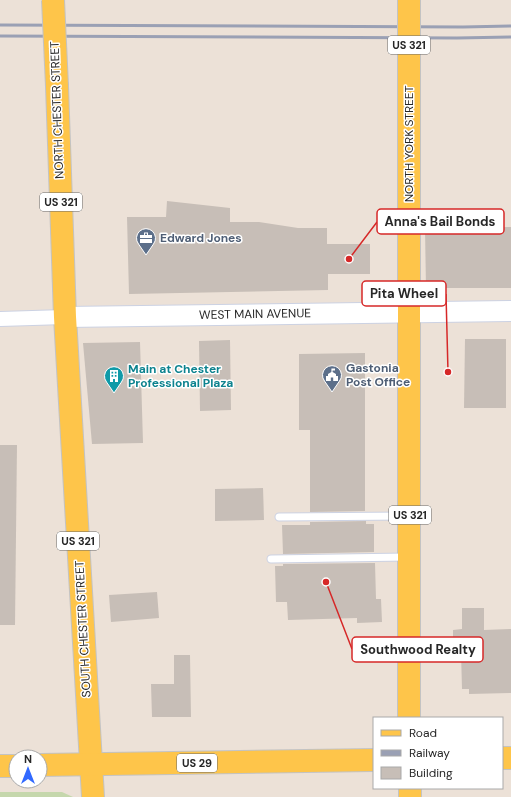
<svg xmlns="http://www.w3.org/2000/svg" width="511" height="797" font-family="'DM Sans',sans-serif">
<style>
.cemetery{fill:#c5d7ac}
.building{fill:#c7beb7}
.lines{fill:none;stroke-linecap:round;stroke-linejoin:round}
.lane-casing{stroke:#ccd2e3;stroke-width:9}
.street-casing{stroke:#ccd2e3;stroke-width:16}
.secondary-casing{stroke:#ccd2e3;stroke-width:22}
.primary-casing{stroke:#c3c3c3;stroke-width:24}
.lane{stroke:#fff;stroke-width:7}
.street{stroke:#fff;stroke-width:14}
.secondary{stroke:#fff;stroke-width:20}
.primary{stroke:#fec54a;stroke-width:22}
.rail{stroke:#9aa0b4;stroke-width:3}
.primary-bridge-casing{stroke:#c3c3c3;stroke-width:24;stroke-linecap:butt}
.primary-bridge{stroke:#fec54a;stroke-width:22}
.labels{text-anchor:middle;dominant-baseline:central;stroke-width:3;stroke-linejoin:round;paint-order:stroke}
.shield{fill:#fff;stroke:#686868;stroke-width:1}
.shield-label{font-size:11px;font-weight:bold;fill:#272727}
.street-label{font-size:12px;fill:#272727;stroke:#fff}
.service-label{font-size:12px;font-weight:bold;fill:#4e5e75;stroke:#fff;text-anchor:start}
.culture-label{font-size:12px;font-weight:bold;fill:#0d838f;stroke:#fff;text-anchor:start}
.leader{fill:none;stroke:#d62828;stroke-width:1.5}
.callout-dot{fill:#d62828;stroke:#fff;stroke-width:1.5}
.callout{fill:#fff;stroke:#d62828;stroke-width:1.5}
.callout-label{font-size:13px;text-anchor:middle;font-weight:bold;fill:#272727}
</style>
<rect width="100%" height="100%" fill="#ece1d7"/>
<path class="cemetery" d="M0,792H62L73,797H0Z"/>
<g class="building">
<path d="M167,201L230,208V222H259L298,228H327V244H370V274H328V290L129,294L127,217H166Z"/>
<path d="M511,227V288H426L425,228Z"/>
<path d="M465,339H506V408H464Z"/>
<path d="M230,340L231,410L200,411L199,341Z"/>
<path d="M140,342L143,443L92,444L83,343Z"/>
<path d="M365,353V511L310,512V430H299V354Z"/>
<path d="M0,445H17L15,625H0Z"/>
<path d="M263,488L264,520L215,521V489Z"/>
<path d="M366,521V524H374V552L283,554L282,525H310V522Z"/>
<path d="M375,563L376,599H381L382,622L357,623V618L288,620L287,602H276L275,566H283V564Z"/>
<path d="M157,592L159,618L111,622L109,595Z"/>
<path d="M462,608H484V630L511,629V693L469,694V689H462L461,652H453V630L462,629Z"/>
<path d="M174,655H190L191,717H152L151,684H174Z"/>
</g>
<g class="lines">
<defs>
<g id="lane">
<path d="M279,517L407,516"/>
<path d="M271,559L407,557"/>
</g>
<path id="street" d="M0,319L65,317"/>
<path id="secondary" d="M65,317L511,311"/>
<g id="primary">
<path d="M57,86L65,317L93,797"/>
<path d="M409,91V718"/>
<path d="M502,758H511"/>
<path d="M40,765L374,760"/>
<path d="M0,766H16"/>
<path d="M410,788V797"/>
</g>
</defs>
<use href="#lane" class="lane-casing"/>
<use href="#street" class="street-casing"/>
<use href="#secondary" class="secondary-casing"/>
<use href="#primary" class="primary-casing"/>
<use href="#lane" class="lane"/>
<use href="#street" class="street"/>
<use href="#secondary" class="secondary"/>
<use href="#primary" class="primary"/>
<g class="rail">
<path d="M0,25L463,27L511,26"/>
<path d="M0,36L457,38L511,37"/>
</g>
<defs>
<g id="primary-bridge">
<path d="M53,0L57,86"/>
<path d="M409,0V91"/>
</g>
</defs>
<use href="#primary-bridge" class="primary-bridge-casing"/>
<use href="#primary-bridge" class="primary-bridge"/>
</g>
<defs>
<symbol id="office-pin" viewBox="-11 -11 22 30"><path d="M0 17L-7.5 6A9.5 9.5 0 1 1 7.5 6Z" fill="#5c6f8a" stroke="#fff"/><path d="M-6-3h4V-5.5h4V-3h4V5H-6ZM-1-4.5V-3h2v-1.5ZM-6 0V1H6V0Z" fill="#fff"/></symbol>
<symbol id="civic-pin" viewBox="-11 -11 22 30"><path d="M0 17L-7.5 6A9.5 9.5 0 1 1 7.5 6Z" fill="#5c6f8a" stroke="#fff"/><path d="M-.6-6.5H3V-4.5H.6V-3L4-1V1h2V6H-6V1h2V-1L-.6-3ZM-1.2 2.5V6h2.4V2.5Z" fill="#fff"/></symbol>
<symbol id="building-pin" viewBox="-11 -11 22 30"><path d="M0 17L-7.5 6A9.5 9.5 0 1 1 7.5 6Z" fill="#0f9aa8" stroke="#fff"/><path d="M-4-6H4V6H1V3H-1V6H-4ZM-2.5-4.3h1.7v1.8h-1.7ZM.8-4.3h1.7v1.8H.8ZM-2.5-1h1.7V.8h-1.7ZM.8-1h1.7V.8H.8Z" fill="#fff"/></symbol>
</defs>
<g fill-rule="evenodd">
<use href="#office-pin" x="135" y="227" width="22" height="30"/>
<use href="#civic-pin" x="321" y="364" width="22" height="30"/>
<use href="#building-pin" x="103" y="365" width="22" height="30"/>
</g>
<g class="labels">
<g class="shield">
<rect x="388" y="36" width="42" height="18" rx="3"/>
<rect x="40" y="193" width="42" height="18" rx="3"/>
<rect x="389" y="506" width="42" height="18" rx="3"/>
<rect x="57" y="532" width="42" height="18" rx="3"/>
<rect x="177" y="754" width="40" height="18" rx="3"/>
</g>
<g class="shield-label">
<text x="409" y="45">US 321</text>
<text x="61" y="202">US 321</text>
<text x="410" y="515">US 321</text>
<text x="78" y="541">US 321</text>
<text x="197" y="763">US 29</text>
</g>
<g class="street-label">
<text transform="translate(57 110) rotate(-92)">NORTH CHESTER STREET</text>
<text transform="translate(409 144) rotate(-90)">NORTH YORK STREET</text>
<text transform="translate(255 314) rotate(-1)">WEST MAIN AVENUE</text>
<text transform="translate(83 629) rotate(-93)">SOUTH CHESTER STREET</text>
</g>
<g class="service-label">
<text x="160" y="238">Edward Jones</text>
<text x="346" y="368">Gastonia<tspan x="346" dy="14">Post Office</tspan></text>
</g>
<g class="culture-label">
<text x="128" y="369">Main at Chester<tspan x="128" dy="14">Professional Plaza</tspan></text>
</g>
</g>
<path class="leader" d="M349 259L377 222M448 372L446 294M326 582L352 649"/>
<g class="callout-dot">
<circle cx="349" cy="259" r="4"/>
<circle cx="448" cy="372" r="4"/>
<circle cx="326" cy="582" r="4"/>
</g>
<g class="callout">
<rect x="377" y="209" width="127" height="25" rx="4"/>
<rect x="362" y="281" width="84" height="25" rx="4"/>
<rect x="352" y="637" width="131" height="25" rx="4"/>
</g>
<g class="callout-label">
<text x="440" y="226">Anna's Bail Bonds</text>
<text x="404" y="298">Pita Wheel</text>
<text x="418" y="654">Southwood Realty</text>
</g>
<rect x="373" y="717" width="130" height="72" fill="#ffffff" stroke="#a9a9a9"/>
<rect x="381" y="730" width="20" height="6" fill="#fec54a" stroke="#a9a9a9"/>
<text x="409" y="737" font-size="12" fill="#272727">Road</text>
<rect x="381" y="750" width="20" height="6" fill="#9aa0b4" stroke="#a9a9a9"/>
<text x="409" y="757" font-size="12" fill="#272727">Railway</text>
<rect x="381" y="767" width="20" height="12" fill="#c7beb7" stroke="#a9a9a9"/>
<text x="409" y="777" font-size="12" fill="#272727">Building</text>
<g transform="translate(28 769)"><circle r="19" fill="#ffffff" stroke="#a9a9a9"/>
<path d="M0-3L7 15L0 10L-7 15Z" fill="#3169ff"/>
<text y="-6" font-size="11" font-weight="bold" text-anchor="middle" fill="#272727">N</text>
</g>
</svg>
